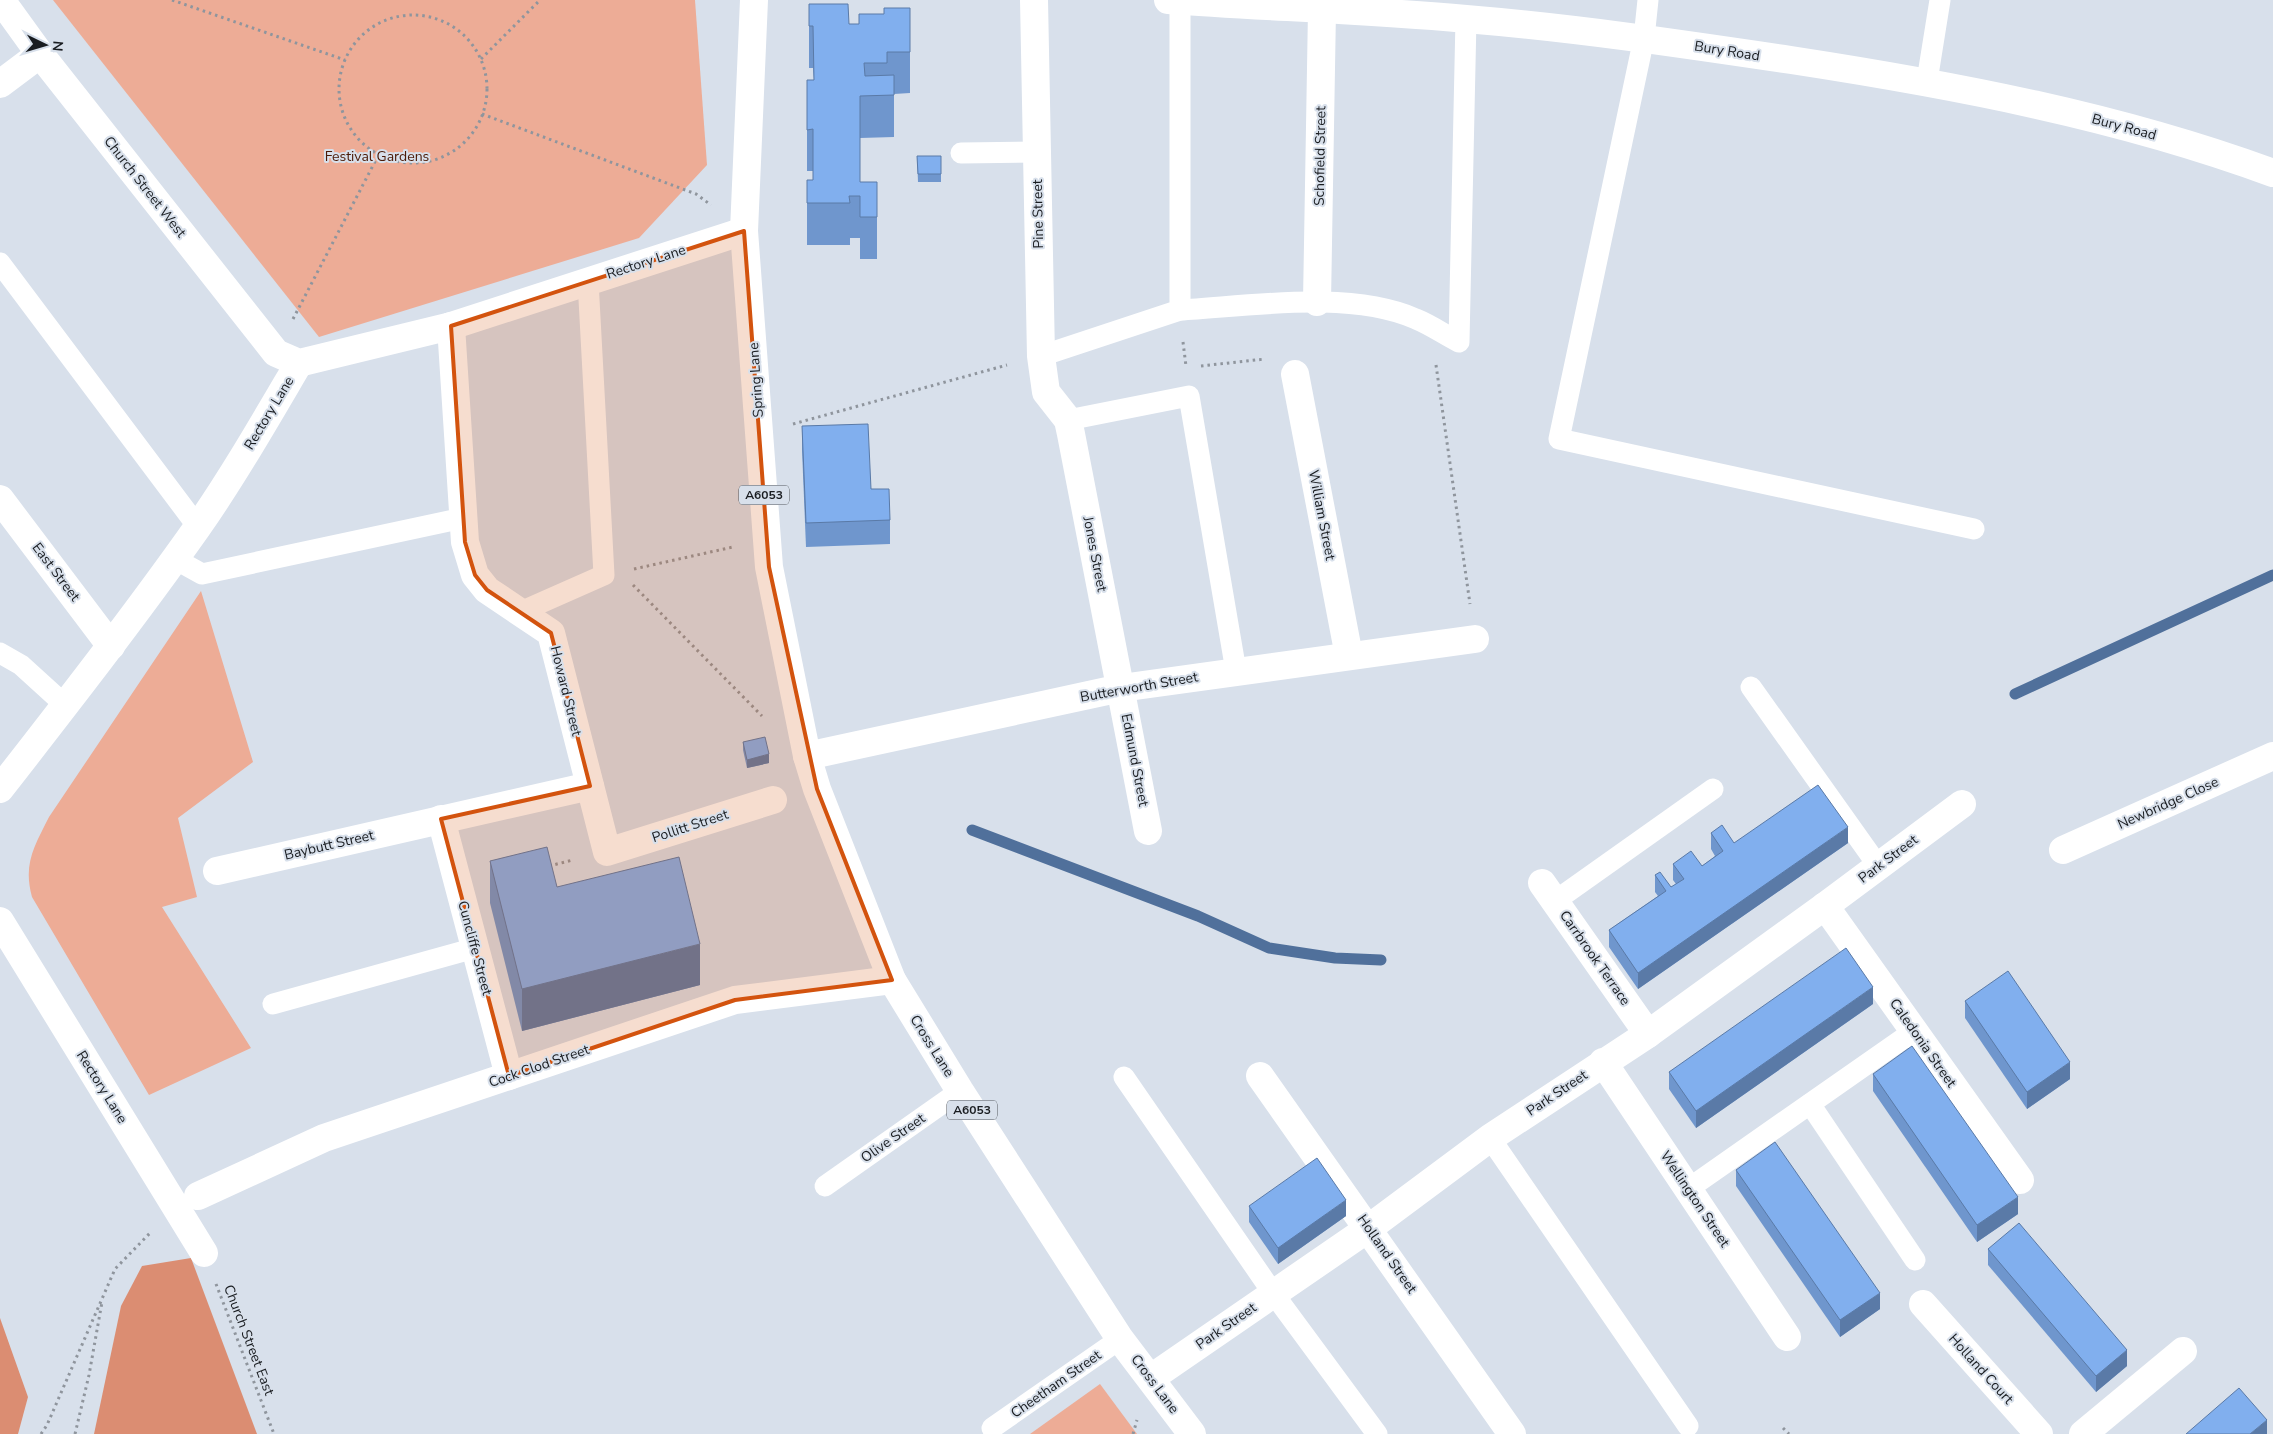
<svg xmlns="http://www.w3.org/2000/svg" width="2273" height="1434" font-family="'Nunito Sans',sans-serif">
<style>
.green{fill:#edac96}
.forest{fill:#db8d72}
.lines{fill:none;stroke-linecap:round;stroke-linejoin:round}
.stream{stroke:#50709b;stroke-width:11}
.path{stroke:#8f959d;stroke-width:3;stroke-dasharray:2.5 4;stroke-linecap:butt}
.lane{stroke:#fff;stroke-width:21}
.street{stroke:#fff;stroke-width:28}
.secondary{stroke:#fff;stroke-width:28}
.primary{stroke:#fff;stroke-width:28}
.wall{fill:#6f96cd}
.shaded-wall{fill:#5a7aa7}
.building{fill:#81afee;stroke:#5a7aa7}
.marked{fill:#d3530e;fill-opacity:0.2;stroke:#d3530e;stroke-width:4;stroke-linejoin:round}
.labels{text-anchor:middle;dominant-baseline:central;stroke-width:4;stroke-linejoin:round;paint-order:stroke}
.shield{fill:#d8e0eb;stroke:#52575d;stroke-width:1}
.shield-label{font-size:12px;font-weight:bold;fill:#191c20}
.street-label{font-size:14px;fill:#191c20;stroke:#d8e0eb}
.park-label{font-size:14px;fill:#4b1a07;stroke:#d8e0eb}
</style>
<rect width="100%" height="100%" fill="#d8e0eb"/>
<g class="green">
<path d="M53,0H695L707,165L639,238L319,337Z"/>
<path d="M201,591L253,762L178,818L197,897L162,907L251,1048L149,1095L32,897C23,864 34,847 49,817Z"/>
<path d="M1100,1384L1137,1434H1030Z"/>
</g>
<g class="forest">
<path d="M191,1258L257,1434H94L121,1306L142,1266Z"/>
<path d="M0,1318L28,1397L18,1434H0Z"/>
</g>
<g class="lines">
<g class="stream">
<path d="M2015,694L2273,575"/>
<path d="M972,830L1198,916L1269,948L1335,958L1381,960"/>
</g>
<g class="path">
<path d="M172,0L345,60"/>
<circle cx="413" cy="89" r="74"/>
<path d="M481,59L540,0"/>
<path d="M482,114L696,194L711,205"/>
<path d="M293,319L379,154"/>
<path d="M1183,342L1186,366"/>
<path d="M1436,365L1470,604"/>
<path d="M1201,366L1265,359"/>
<path d="M793,424L1007,365"/>
<path d="M634,569L733,547"/>
<path d="M633,585L762,716"/>
<path d="M549,866L573,860"/>
<path d="M216,1284L274,1434"/>
<path d="M1783,1428L1789,1434"/>
<path d="M41,1434L47,1425L115,1269L151,1232"/>
<path d="M75,1434L89,1375L102,1302"/>
<path d="M1133,1434L1137,1420"/>
</g>
<g class="lane">
<path d="M1648,0L1644,38L1559,439L1974,529"/>
<path d="M1927,81L1940,0"/>
<path d="M961,153L1037,152"/>
<path d="M0,263L198,527"/>
<path d="M1180,310C1250,306 1350,290 1416,319C1431,325 1445,335 1459,342L1466,19"/>
<path d="M1041,356L1180,310V1"/>
<path d="M1068,420L1189,396L1236,671"/>
<path d="M175,559L202,574L463,518"/>
<path d="M518,613L604,575L588,281"/>
<path d="M0,653L21,665L65,705"/>
<path d="M1751,687L1879,867"/>
<path d="M1555,901L1713,789"/>
<path d="M273,1004L475,948"/>
<path d="M1124,1077L1273,1293L1377,1434"/>
<path d="M1810,1104L1915,1260"/>
<path d="M1490,1138L1688,1426"/>
<path d="M825,1186L960,1091"/>
<path d="M1688,1189L1914,1031"/>
<path d="M992,1428L1120,1339"/>
</g>
<g class="street">
<path d="M1034,0L1041,356L1046,392L1068,420L1071,434L1148,831"/>
<path d="M0,84L40,54"/>
<path d="M1317,302L1322,10"/>
<path d="M451,326L465,542L475,575L487,590L551,633L607,852L773,800"/>
<path d="M1295,374L1349,656"/>
<path d="M0,499L111,646"/>
<path d="M807,756L1121,688L1475,639"/>
<path d="M0,789C67,703 134,617 197,528C234,475 266,419 299,363"/>
<path d="M441,819L509,1076"/>
<path d="M2063,850L2273,756"/>
<path d="M217,871L590,786"/>
<path d="M1542,883L1648,1034"/>
<path d="M1825,906L2020,1180"/>
<path d="M0,921L204,1253"/>
<path d="M1603,1062L1787,1337"/>
<path d="M1260,1076L1512,1434"/>
<path d="M198,1196L324,1138L735,1000L892,980"/>
<path d="M1923,1304L2039,1434"/>
<path d="M1151,1378L1369,1228L1490,1138L1648,1034L1825,906L1962,804"/>
<path d="M2083,1434L2183,1351"/>
</g>
<g class="secondary">
<path d="M1,0L40,54L276,353L299,363L451,326L744,231"/>
<path d="M1168,0C1267,7 1367,10 1466,19C1575,28 1683,44 1791,60C1954,85 2118,116 2273,173"/>
</g>
<path class="primary" d="M754,0L744,231L769,567L807,756L817,789L892,980L960,1091L1120,1339L1192,1434"/>
</g>
<g class="wall">
<path d="M809,4L849,24H859L884,14L910,8V93L894,94V137L860,138V182H877V259H860V238H850V245H807V180H813V171H807V80H814L813,68H809Z"/>
<path d="M917,156H941V182H918Z"/>
<path d="M802,426L871,489L890,520V544L806,547L802,450Z"/>
<path d="M743,742L769,763L747,768L743,750Z"/>
<path d="M1711,833L1734,843H1848L1638,989L1609,947V930L1658,896L1655,892V875L1671,887L1676,884L1673,880V864L1702,866L1715,856L1711,849Z"/>
<path d="M490,861L557,887L700,985L522,1031L490,903Z"/>
<path d="M1965,1001L2070,1079L2027,1109L1965,1018Z"/>
<path d="M1873,1004L1696,1128L1669,1089V1072Z"/>
<path d="M1873,1074L2018,1214L1977,1242L1873,1091Z"/>
<path d="M1736,1170L1880,1309L1840,1337L1736,1186Z"/>
<path d="M1249,1206L1346,1216L1278,1264L1249,1222Z"/>
<path d="M1988,1249L2127,1366L2096,1392L1988,1265Z"/>
</g>
<g class="shaded-wall">
<path d="M769,754V763L747,768V760Z"/>
<path d="M1848,827V843L1638,989V973Z"/>
<path d="M700,944V985L522,1031V989Z"/>
<path d="M1873,987V1004L1696,1128V1111Z"/>
<path d="M2070,1062V1079L2027,1109V1092Z"/>
<path d="M2018,1197V1214L1977,1242V1225Z"/>
<path d="M1346,1200V1216L1278,1264V1248Z"/>
<path d="M1880,1293V1309L1840,1337V1320Z"/>
<path d="M2127,1350V1366L2096,1392V1376Z"/>
<path d="M2267,1420V1434H2250Z"/>
</g>
<g class="building">
<path d="M809,4H848L849,24H859V14H884V8H910V52H887V63H864L865,76L894,75V95L860,96V182H877V217H860V196H849L850,203H807V180H813V129L807,130V80H814L813,26H809Z"/>
<path d="M917,156H941V174H918Z"/>
<path d="M868,424L871,489H889L890,520L806,523L802,426Z"/>
<path d="M765,737L769,754L747,760L743,742Z"/>
<path d="M1818,785L1848,827L1638,973L1609,930L1666,891L1655,875L1660,872L1671,887L1684,879L1673,864L1691,851L1702,866L1723,851L1711,833L1722,825L1734,843Z"/>
<path d="M547,847L557,887L679,857L700,944L522,989L490,861Z"/>
<path d="M1846,948L1873,987L1696,1111L1669,1072Z"/>
<path d="M2008,971L2070,1062L2027,1092L1965,1001Z"/>
<path d="M1912,1046L2018,1197L1977,1225L1873,1074Z"/>
<path d="M1775,1142L1880,1293L1840,1320L1736,1170Z"/>
<path d="M1317,1158L1346,1200L1278,1248L1249,1206Z"/>
<path d="M2019,1223L2127,1350L2096,1376L1988,1249Z"/>
<path d="M2239,1388L2267,1420L2250,1434H2186Z"/>
</g>
<path class="marked" d="M744,231L769,567L817,789L892,980L735,1000L509,1076L441,819L590,786L551,633L487,590L475,575L465,542L451,326Z"/>
<g class="labels">
<g class="shield">
<rect x="739" y="485.5" width="50" height="19" rx="4"/>
<rect x="947" y="1100.5" width="50" height="19" rx="4"/>
</g>
<g class="shield-label">
<text x="764" y="495">A6053</text>
<text x="972" y="1110">A6053</text>
</g>
<g class="street-label">
<text transform="translate(1727 51) rotate(9)">Bury Road</text>
<text transform="translate(2124 127) rotate(15)">Bury Road</text>
<text transform="translate(1320 156) rotate(-89)">Schofield Street</text>
<text transform="translate(145 187) rotate(52)">Church Street West</text>
<text transform="translate(1038 214) rotate(-91)">Pine Street</text>
<text transform="translate(646 262) rotate(-18)">Rectory Lane</text>
<text transform="translate(756 380) rotate(-94)">Spring Lane</text>
<text transform="translate(269 413) rotate(-59)">Rectory Lane</text>
<text transform="translate(1322 515) rotate(79)">William Street</text>
<text transform="translate(1095 554) rotate(79)">Jones Street</text>
<text transform="translate(56 572) rotate(53)">East Street</text>
<text transform="translate(1139 687) rotate(-10)">Butterworth Street</text>
<text transform="translate(566 691) rotate(76)">Howard Street</text>
<text transform="translate(1135 760) rotate(79)">Edmund Street</text>
<text transform="translate(2168 803) rotate(-24)">Newbridge Close</text>
<text transform="translate(690 826) rotate(-18)">Pollitt Street</text>
<text transform="translate(329 845) rotate(-13)">Baybutt Street</text>
<text transform="translate(1888 859) rotate(-37)">Park Street</text>
<text transform="translate(475 948) rotate(75)">Cuncliffe Street</text>
<text transform="translate(1595 958) rotate(55)">Carrbrook Terrace</text>
<text transform="translate(1923 1043) rotate(55)">Caledonia Street</text>
<text transform="translate(932 1046) rotate(58)">Cross Lane</text>
<text transform="translate(539 1066) rotate(-19)">Cock Clod Street</text>
<text transform="translate(102 1087) rotate(58)">Rectory Lane</text>
<text transform="translate(1557 1093) rotate(-34)">Park Street</text>
<text transform="translate(893 1138) rotate(-35)">Olive Street</text>
<text transform="translate(1695 1199) rotate(56)">Wellington Street</text>
<text transform="translate(1387 1254) rotate(55)">Holland Street</text>
<text transform="translate(1226 1326) rotate(-35)">Park Street</text>
<text transform="translate(249 1340) rotate(69)">Church Street East</text>
<text transform="translate(1981 1369) rotate(48)">Holland Court</text>
<text transform="translate(1056 1384) rotate(-35)">Cheetham Street</text>
<text transform="translate(1155 1384) rotate(53)">Cross Lane</text>
</g>
<g class="park-label">
<text x="377" y="156">Festival Gardens</text>
</g>
</g>
<g transform="translate(45 45) rotate(95)" stroke="#d8e0eb" stroke-width="4" paint-order="stroke">
<path d="M0-4L9 19L0 12L-9 19Z" fill="#191c20"/>
<text y="-8" font-size="14" font-weight="bold" text-anchor="middle" fill="#191c20">N</text>
</g>
</svg>
